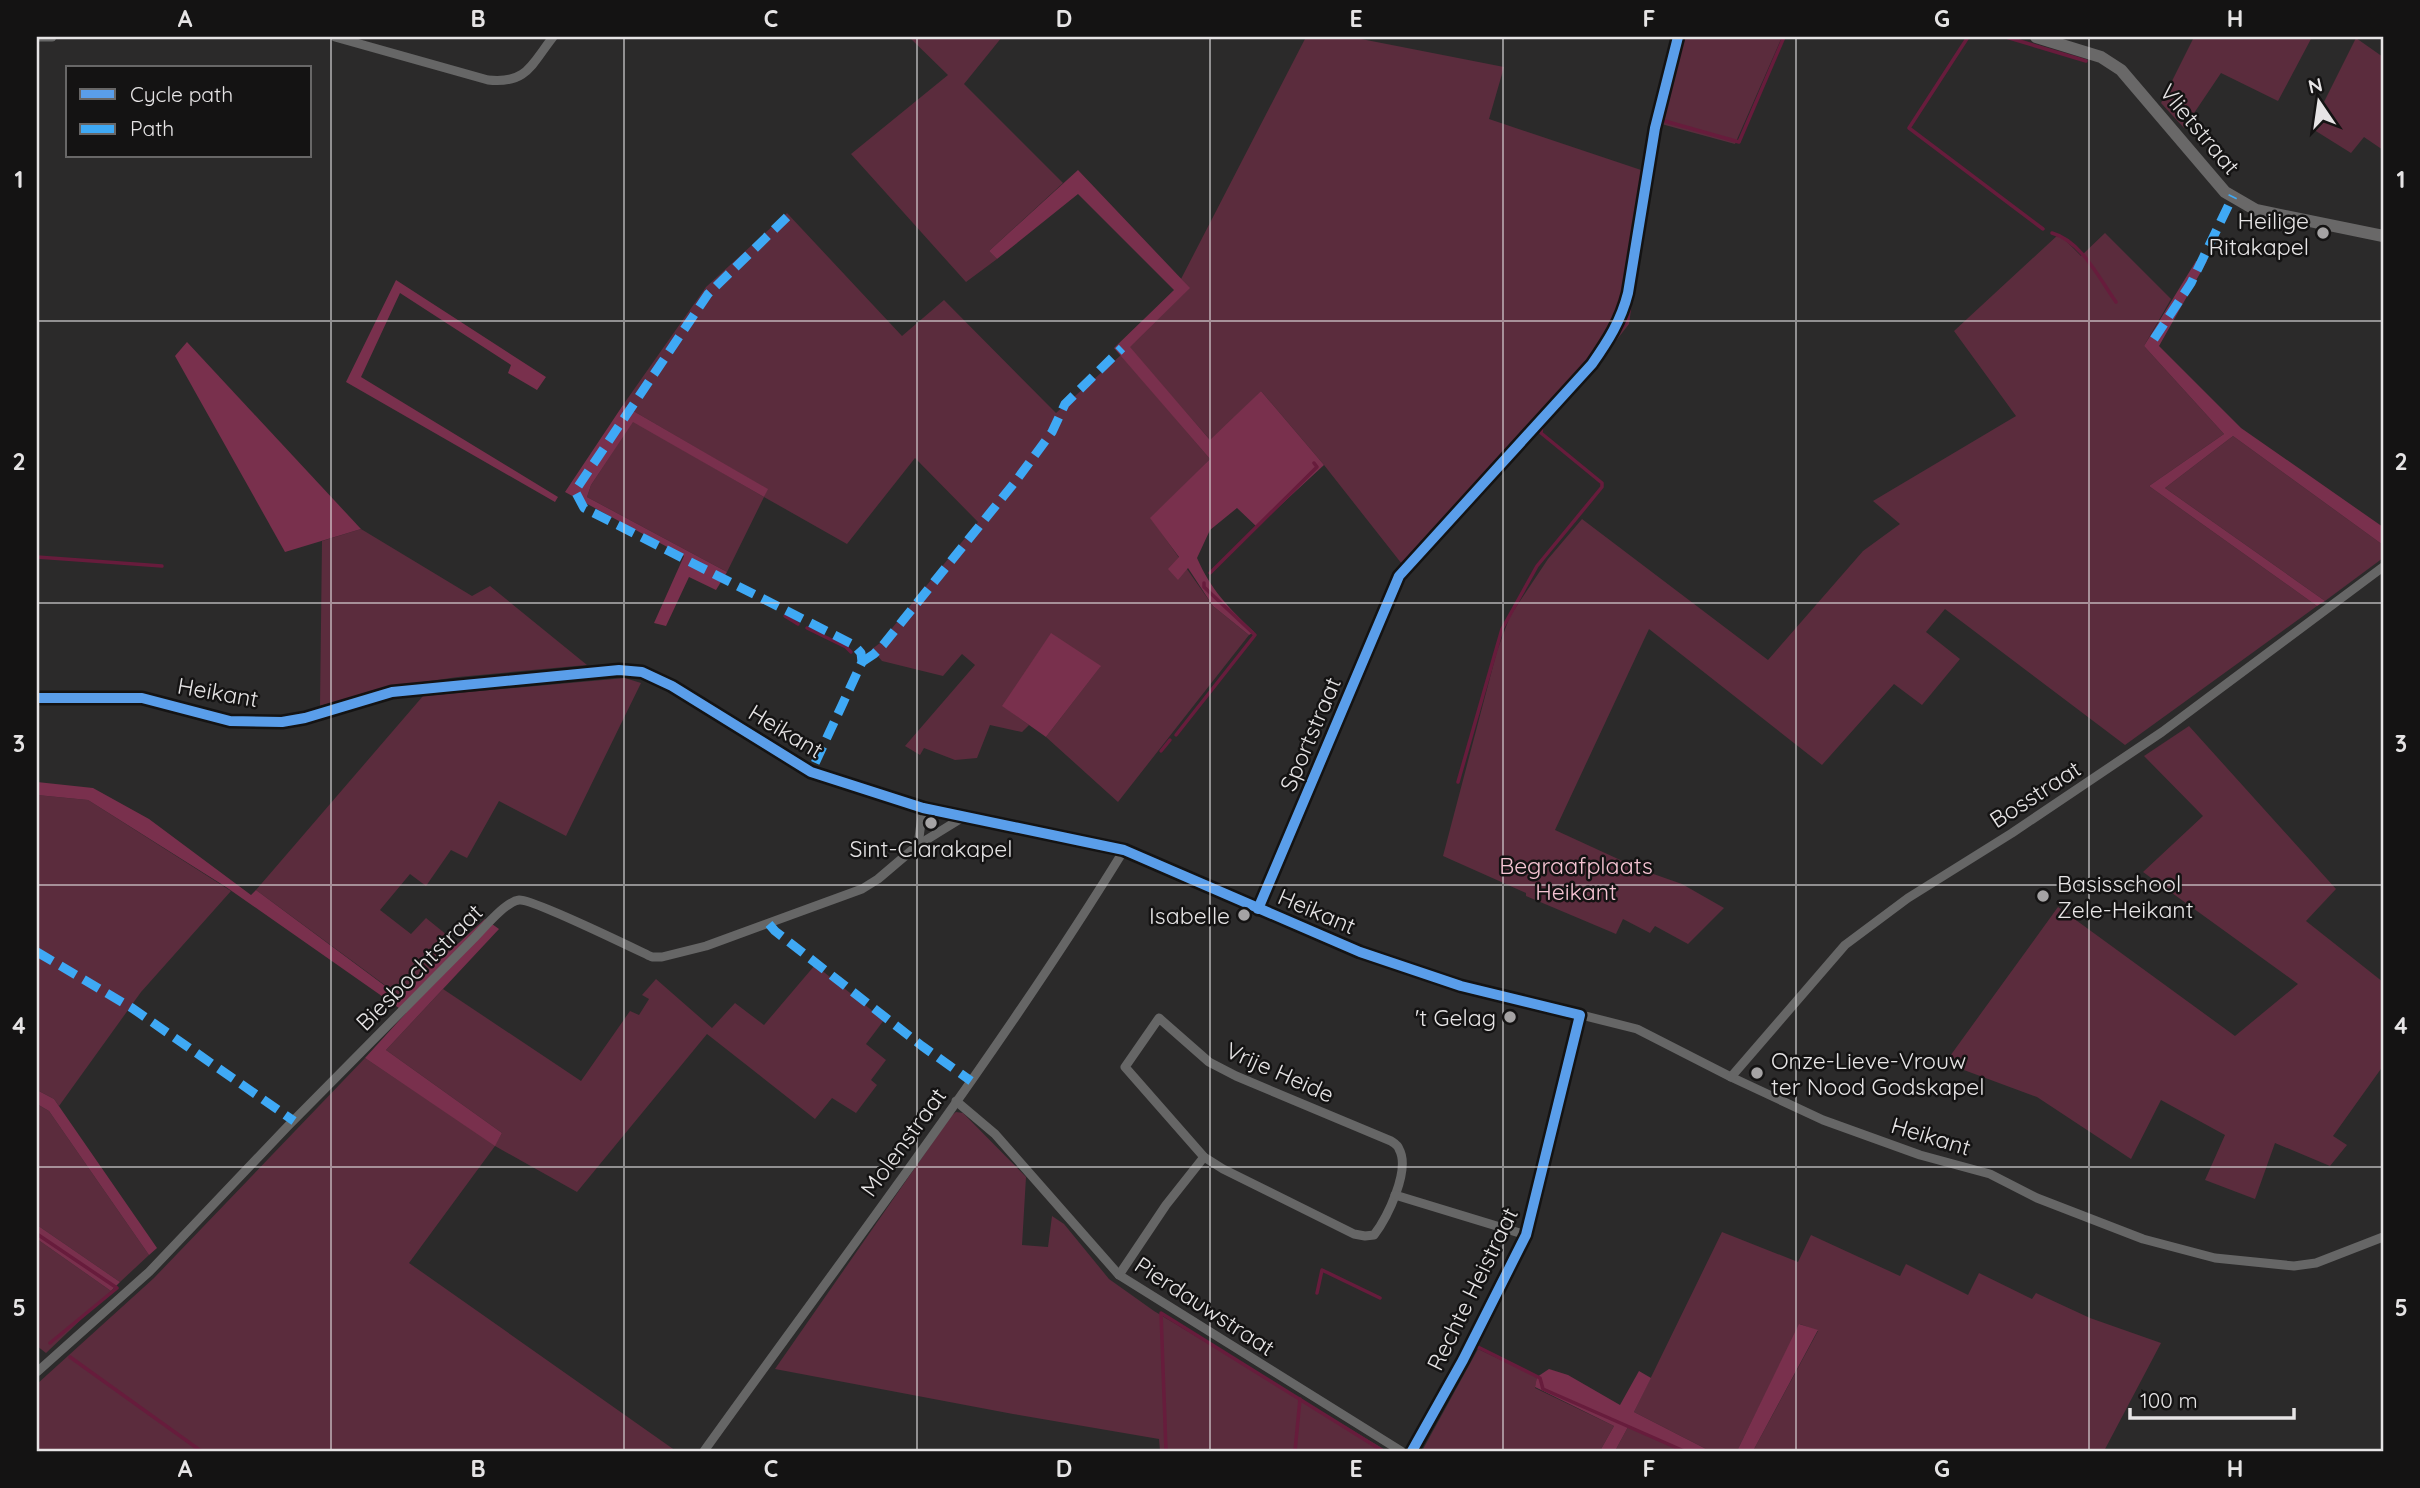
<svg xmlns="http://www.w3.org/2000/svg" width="2420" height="1488" font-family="Quicksand,sans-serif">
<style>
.green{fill:#5b2c3d}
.forest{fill:#79304d}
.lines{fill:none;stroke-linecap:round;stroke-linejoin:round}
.stream{stroke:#671c3c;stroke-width:3.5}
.street{stroke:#666;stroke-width:9}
.secondary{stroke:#696868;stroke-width:12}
.quiet{stroke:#3fa9f5;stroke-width:9;stroke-dasharray:18 9;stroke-linecap:butt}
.cycleway-casing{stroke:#141313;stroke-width:15}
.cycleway{stroke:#5a9eea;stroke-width:10}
.grid{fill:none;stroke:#e6e4e5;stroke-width:2;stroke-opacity:0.55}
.poi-dot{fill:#a5a3a4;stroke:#141313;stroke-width:2.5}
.labels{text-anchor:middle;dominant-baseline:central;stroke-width:5;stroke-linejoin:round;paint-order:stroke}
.street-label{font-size:23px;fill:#e6e4e5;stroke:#141313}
.poi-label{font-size:23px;fill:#e6e4e5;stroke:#141313;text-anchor:end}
.park-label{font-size:23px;fill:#f5c3d2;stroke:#141313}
.neatline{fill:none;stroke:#e6e4e5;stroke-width:2.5}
.grid-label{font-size:23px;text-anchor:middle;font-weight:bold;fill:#e6e4e5}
</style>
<rect width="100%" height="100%" fill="#2b2a2a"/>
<g class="green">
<path d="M909,37H1002L964,84L1063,183L989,251L997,259L966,282L851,154L948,75Z"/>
<path d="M1306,37H1351L1504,67L1489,119L1650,173L1629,324L1587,378L1409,573L1324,465L1261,391L1211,441L1129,347L1189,288L1181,279Z"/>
<path d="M1676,37H1782L1735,144L1654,122Z"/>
<path d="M2194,37H2312L2278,101L2221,73L2184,128L2161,103Z"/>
<path d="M2356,38L2383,57V150L2364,137L2351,153L2311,128Z"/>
<path d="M787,213L902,336L944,300L1056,413L1121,355L1210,459L1151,518L1213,606L1249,635L1118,802L1046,737L1100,667L1051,634L1003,706L1029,725L1022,732L990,725L977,758L955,760L924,748L920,755L905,746L975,665L962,654L943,676L882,661L872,649L880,643L978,522L915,458L847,544L764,497L727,572L587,497L591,485L633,421L764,497L767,489L623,405L706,287Z"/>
<path d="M2105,233L2171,299L2144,346L2224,434L2149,486L2317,606L2125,745L1945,609L1926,632L1960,659L1922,705L1894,684L1822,765L1649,629L1555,830L1642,870L1682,884L1724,908L1688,944L1655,926L1650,933L1623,919L1616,934L1526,896V893L1443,856L1497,651L1510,616L1548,559L1582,519L1768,660L1863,551L1900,524L1873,501L2016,416L1954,331L2059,234L2081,256Z"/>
<path d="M2233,436L2383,545V558L2325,601L2165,488Z"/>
<path d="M361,529L472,596L490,586L587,665L458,677L387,687L320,706L322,541Z"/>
<path d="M625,678L641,683L566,836L499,801L467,858L451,850L426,886L410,874L380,910L411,934L426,918L458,944L401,997L256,890L423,696Z"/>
<path d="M2189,726L2336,889L2306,921L2383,982V1066L2333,1136L2347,1145L2330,1166L2275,1143L2255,1199L2205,1180L2225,1135L2161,1100L2131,1159L2037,1097L1945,1063L2058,907L2235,1036L2298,984L2143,872L2203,816L2144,756Z"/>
<path d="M37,795L88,800L231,891L141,992L59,1106L54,1099L37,1090Z"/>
<path d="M815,965L884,1020L866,1044L886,1060L871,1080L877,1085L856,1113L832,1098L815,1119L707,1034L577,1192L495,1146L409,1263L676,1451H37V1384L154,1278L365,1058L495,1145L502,1133L386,1050L443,989L581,1081L630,1011L639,1015L649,999L642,995L656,979L712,1028L735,1003L764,1025Z"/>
<path d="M37,1104L49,1111L149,1255L120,1282L37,1225Z"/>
<path d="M956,1112L963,1113L1026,1177L1022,1245L1048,1247L1052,1216L1064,1224L1109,1279L1154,1311L1387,1451H1160L1159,1439L1013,1414L775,1369L951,1116Z"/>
<path d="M1722,1232L1798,1262L1811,1235L1900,1276L1906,1264L1968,1295L1979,1273L2032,1299L2036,1293L2090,1318L2161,1343L2104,1451H1753L1818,1331L1800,1324L1737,1451H1710L1634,1412Z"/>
<path d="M37,1239L111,1291L46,1353L37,1346Z"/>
<path d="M1478,1349L1537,1377L1535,1388L1614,1426L1600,1451H1422Z"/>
<path d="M1628,1427L1681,1451H1615Z"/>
</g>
<g class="forest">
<path d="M1078,170L1190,288L1130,347L1210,440L1261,391L1324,465L1257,527L1237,508L1210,530L1197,558C1211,590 1229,608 1254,632L1249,635L1213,606L1188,568L1178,580L1168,569L1179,557L1150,518L1210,459L1114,348L1174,290L1078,194L997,259L989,251Z"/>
<path d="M2196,261H2207L2159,346L2241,428L2383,527V545L2233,436L2165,488L2325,601L2317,606L2149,486L2224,434L2144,346Z"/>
<path d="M396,280L546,377L537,390L508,373L511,365L400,293L361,377L558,497L555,502L346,382Z"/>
<path d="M187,342L361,529L285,552L175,356Z"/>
<path d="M623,405L768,489L764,497L633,422L591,485L587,497L727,572L716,590L689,577L666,626L654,623L684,556L565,492Z"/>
<path d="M1051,633L1101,666L1046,737L1002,706Z"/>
<path d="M37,782L93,788L149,819L251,895L256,890L400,997L485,919L499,929L386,1050L502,1133L495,1146L365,1058L406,1013L226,887L88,800L37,795Z"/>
<path d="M37,1090L54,1099L157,1248L149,1255L49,1111L37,1104Z"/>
<path d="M37,1225L120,1282L111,1291L37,1239Z"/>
<path d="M1799,1324L1818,1330L1753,1451H1737Z"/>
<path d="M1549,1369L1568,1375L1620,1405L1639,1371L1651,1378L1634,1412L1710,1451H1681L1628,1427L1615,1451H1600L1614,1426L1535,1387L1537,1377Z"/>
</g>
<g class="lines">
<g class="stream">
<path d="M1968,37L1909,128L2043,229"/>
<path d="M2006,37L2086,61"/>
<path d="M2052,233C2081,241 2099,278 2116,302"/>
<path d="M1605,350L1627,321L1661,120L1739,142L1784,37"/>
<path d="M37,557L162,566"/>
<path d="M1210,573L1317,467L1314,463"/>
<path d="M785,616L798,624"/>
<path d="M807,628L846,647L851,652"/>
<path d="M1176,735L1255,635L1204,587V583"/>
<path d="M1161,751L1170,740"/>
<path d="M1458,782L1502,629L1537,566L1602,487V483L1541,433L1542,425L1597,362"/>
<path d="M37,1234L117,1288L50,1343"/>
<path d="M1317,1293L1322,1270L1380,1298"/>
<path d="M1476,1346L1540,1378L1543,1389L1684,1451"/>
<path d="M70,1357L201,1451"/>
<path d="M1166,1451L1161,1313L1383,1451"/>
<path d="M1295,1451L1300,1399"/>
</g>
<g class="street">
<path d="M37,37H52"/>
<path d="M335,37L488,80C527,84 531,65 553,37"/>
<path d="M37,698H142L230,721L282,722L305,718L392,692L619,670L642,672L672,686L811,772L923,808L1124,850L1304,930L1434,978L1637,1029L1731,1077L1823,1120L1920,1155L1990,1174L2037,1198L2143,1239L2215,1258L2294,1266L2316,1263L2383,1237"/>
<path d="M918,845L965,816"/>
<path d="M1258,909L1399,576"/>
<path d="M1159,1018L1209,1062L1236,1076L1391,1141C1394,1143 1398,1145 1399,1149C1411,1170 1387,1218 1374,1235L1365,1236L1354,1234L1223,1169L1204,1157L1125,1067Z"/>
<path d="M1731,1077L1845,945L1908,898L2012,833L2162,732L2383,567"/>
<path d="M956,1101L995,1134L1119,1275L1401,1451"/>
<path d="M1395,1195L1526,1235"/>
<path d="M1119,1275L1166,1205L1204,1157"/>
<path d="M37,1372L149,1272L287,1127L474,938C484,928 505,902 519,900C531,898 633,948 652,957H662L706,946L862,889L878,879L918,845L923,808"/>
<path d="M704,1451C846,1253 996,1058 1124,850"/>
<path d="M1412,1451L1463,1360L1526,1235L1580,1015"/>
</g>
<path class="secondary" d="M2036,37L2101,57L2121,70L2225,192L2256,210L2383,236"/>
<g class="quiet">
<path d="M787,217L708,294L575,491L584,508L854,645L861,653L862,662L811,772"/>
<path d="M2154,339L2191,283L2233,196"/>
<path d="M862,662L874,654L883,645L1015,482L1052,432L1065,404L1122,348"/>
<path d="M769,924L775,931L922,1046L971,1081"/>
<path d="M37,952L132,1008L294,1121"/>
</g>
<defs>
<g id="cycleway">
<path d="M37,698H142L230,721L282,722L305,718L392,692L619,670L642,672L672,686L811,772L923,808L1124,850L1360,952L1461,986L1580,1015L1526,1235L1463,1360L1412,1451"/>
<path d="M1258,909L1399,576L1592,364C1608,341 1621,321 1628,293L1655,128L1678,37"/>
</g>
</defs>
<use href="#cycleway" class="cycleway-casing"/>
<use href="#cycleway" class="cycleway"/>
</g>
<path class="grid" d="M331,37V1451M624,37V1451M917,37V1451M1210,37V1451M1503,37V1451M1796,37V1451M2089,37V1451M37,321H2383M37,603H2383M37,885H2383M37,1167H2383"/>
<g class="poi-dot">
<circle cx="2323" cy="233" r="7"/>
<circle cx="931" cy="823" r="7"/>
<circle cx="2043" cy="896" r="7"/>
<circle cx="1244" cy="915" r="7"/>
<circle cx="1510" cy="1017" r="7"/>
<circle cx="1757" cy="1073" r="7"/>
</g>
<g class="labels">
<g class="street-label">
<text transform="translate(2200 129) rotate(50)">Vlietstraat</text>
<text transform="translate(218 692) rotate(10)">Heikant</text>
<text transform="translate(786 731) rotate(31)">Heikant</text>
<text transform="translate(1310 734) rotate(-67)">Sportstraat</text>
<text transform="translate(2035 794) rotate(-33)">Bosstraat</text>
<text transform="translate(1317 911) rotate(23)">Heikant</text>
<text transform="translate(419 967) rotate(-45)">Biesbochtstraat</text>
<text transform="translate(1280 1072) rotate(24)">Vrije Heide</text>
<text transform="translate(1931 1136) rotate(17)">Heikant</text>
<text transform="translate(903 1142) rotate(-54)">Molenstraat</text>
<text transform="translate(1472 1289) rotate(-64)">Rechte Heistraat</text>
<text transform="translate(1205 1306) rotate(33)">Pierdauwstraat</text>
</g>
<g class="poi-label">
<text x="2309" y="220">Heilige<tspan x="2309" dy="26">Ritakapel</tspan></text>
<text x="931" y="848" text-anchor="middle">Sint-Clarakapel</text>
<text x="2057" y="883" text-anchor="start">Basisschool<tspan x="2057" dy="26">Zele-Heikant</tspan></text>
<text x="1230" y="915">Isabelle</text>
<text x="1496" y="1017">'t Gelag</text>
<text x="1771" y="1060" text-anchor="start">Onze-Lieve-Vrouw<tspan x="1771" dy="26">ter Nood Godskapel</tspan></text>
</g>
<g class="park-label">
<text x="1576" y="865">Begraafplaats<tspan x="1576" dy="26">Heikant</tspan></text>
</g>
</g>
<rect width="2420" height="1488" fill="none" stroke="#141313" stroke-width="77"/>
<rect x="66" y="66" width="245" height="91" fill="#141313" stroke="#686767" stroke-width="2"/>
<rect x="80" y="89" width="35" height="10" fill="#5a9eea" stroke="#686767" stroke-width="2"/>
<text x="130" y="102" font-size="21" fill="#e6e4e5">Cycle path</text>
<rect x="80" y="124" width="35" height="10" fill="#3fa9f5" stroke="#686767" stroke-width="2"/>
<text x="130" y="136" font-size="21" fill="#e6e4e5">Path</text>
<g transform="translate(2319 102) rotate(347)" stroke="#141313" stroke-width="5" paint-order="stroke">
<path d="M0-5L12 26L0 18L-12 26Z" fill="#e6e4e5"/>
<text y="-10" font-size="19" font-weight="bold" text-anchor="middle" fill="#e6e4e5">N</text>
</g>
<path d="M2130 1408v10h164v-10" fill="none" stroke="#e6e4e5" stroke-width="3.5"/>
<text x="2140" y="1408" font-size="21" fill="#e6e4e5" stroke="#141313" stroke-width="5" paint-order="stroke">100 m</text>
<rect x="38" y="38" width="2344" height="1412" class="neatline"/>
<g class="grid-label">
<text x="185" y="27">A</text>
<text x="478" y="27">B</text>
<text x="771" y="27">C</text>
<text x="1064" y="27">D</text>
<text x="1356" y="27">E</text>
<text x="1649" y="27">F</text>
<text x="1942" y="27">G</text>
<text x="2235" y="27">H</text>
<text x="19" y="188">1</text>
<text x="2401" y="188">1</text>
<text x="19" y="470">2</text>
<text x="2401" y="470">2</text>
<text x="19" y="752">3</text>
<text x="2401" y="752">3</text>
<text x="19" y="1034">4</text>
<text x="2401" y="1034">4</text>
<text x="19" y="1316">5</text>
<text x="2401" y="1316">5</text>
<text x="185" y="1477">A</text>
<text x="478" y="1477">B</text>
<text x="771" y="1477">C</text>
<text x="1064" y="1477">D</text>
<text x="1356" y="1477">E</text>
<text x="1649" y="1477">F</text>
<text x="1942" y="1477">G</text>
<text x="2235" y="1477">H</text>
</g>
</svg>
